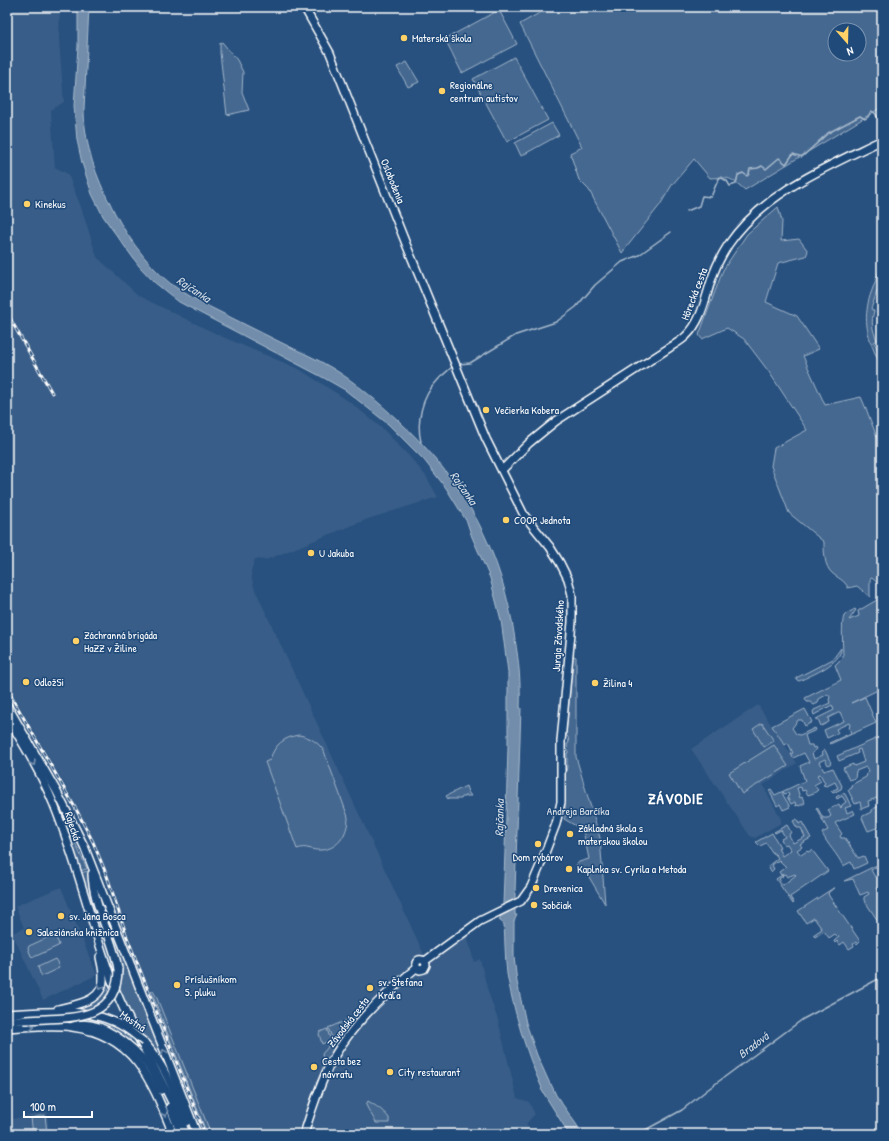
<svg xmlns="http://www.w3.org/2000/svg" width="889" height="1141" font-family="'Patrick Hand',sans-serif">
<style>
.built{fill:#375d88}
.green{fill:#446890;stroke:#a2b4c8;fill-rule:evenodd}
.water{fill:#718dab;stroke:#aabbcd}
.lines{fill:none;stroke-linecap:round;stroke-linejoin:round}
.stream{stroke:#aabbcd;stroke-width:1.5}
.secondary-casing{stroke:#fff;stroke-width:10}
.primary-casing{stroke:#fff;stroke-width:10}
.secondary{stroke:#1f4a7a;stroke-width:7}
.primary{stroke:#1f4a7a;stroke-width:7}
.rail-casing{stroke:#fff;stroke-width:3}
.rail{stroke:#1f4a7a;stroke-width:1.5;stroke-dasharray:4.5;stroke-linecap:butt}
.primary-bridge-casing{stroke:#fff;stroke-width:10;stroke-linecap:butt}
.primary-bridge{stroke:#1f4a7a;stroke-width:7}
.oneway{stroke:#7992af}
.poi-dot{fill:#ffd166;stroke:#1f4a7a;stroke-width:1.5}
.labels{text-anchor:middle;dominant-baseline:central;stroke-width:3;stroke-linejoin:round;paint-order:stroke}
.poi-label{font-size:11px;fill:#fff;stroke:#1f4a7a;text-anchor:start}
.street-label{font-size:11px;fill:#fff;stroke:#1f4a7a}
.park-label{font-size:11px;fill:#dae1e9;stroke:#1f4a7a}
.water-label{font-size:12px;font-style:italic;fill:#d4dde6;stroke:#1f4a7a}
.district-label{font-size:15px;font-weight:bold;letter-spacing:1px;fill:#fff;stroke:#1f4a7a}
</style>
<rect width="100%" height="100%" fill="#28517f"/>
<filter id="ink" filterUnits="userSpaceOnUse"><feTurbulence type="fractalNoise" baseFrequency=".025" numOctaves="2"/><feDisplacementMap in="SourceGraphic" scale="8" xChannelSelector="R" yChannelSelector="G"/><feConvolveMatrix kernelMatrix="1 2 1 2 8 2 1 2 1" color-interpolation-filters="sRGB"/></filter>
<g filter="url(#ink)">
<g class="built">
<path d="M7,7H60L59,39L64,102L51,110L55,167L68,174L81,207L97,257L139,296L223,337L299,369L350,402L383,429L409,456L426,476L438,497L368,519L271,558L265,560L255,559L251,571L252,579L254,587L428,963L467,935L474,962L480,959L488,991L498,1020L517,1098L529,1102L535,1114L526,1124L534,1134H206L122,918L99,852L68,790L7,685Z"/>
<path d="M758,705L797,763L763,785L781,819V823L755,838L750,836L691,749Z"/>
<path d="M61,887L97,975L43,1000L12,933L24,928L15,906Z"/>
<path d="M47,1112L49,1134H7V1120Z"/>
</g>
<g class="green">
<path d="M550,7H882V107L745,190C730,177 729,177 710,178L694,159L672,185L660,205L622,253L589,190L579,180L570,153L582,147L520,24ZM835,30H859V54H835Z"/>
<path d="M499,10L517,44L462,73L445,39Z"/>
<path d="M222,42L237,60L243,72L242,92L249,110L227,115L220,53V43Z"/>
<path d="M514,57L548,120L507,142L473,79Z"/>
<path d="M407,62L419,82L408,87L397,67Z"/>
<path d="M552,123L559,135L521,156L515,143Z"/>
<path d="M778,207L782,221L781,241L799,239L808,251L806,256L778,263L766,302L797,316L819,349L803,356L825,405L861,397C869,414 874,432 882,448V587L872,578L870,579V597L857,586L848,588C845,580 837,578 832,573C824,566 824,551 824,542L789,513L771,466L774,448L807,430L769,372L744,339L727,328L702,339L699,335L723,270L747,234Z"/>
<path d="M882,270V277L871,309L874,311C871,322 872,329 877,340L874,342L882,358V368C873,350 864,330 867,310C868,297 875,284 879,271Z"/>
<path d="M882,597V688L851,703L865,697L876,723L830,744L829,743L851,733L849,728L850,725L849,723L836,729L838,733L827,738L824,730L844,721L840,712L828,718L829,722L821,726L818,719L816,720V719L834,710L832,705L814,715L813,712L814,710L830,703L829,700L830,697L828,694L819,699L818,703L814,705L810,702H807L805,698L841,680L835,665L843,657C843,648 841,623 844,616C846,613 852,611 855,609L856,610L849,620L859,616L858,611Z"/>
<path d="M841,648C842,663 812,675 799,681L797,680L796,678L833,659Z"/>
<path d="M574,656L576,657V757L600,838L605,904L589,877L576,865L579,862L589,859L583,830L564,819L565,817V776L567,767V753H568L567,744L569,743L568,737L566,735L573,657Z"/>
<path d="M805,709L812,722L805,726L802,720H798L792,728L796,734L800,735L815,728L816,730L805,735L808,745H812L813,748L816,747L817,749L812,753L814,759L823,755L822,752L825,750L831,763L828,765L825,759L819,762L824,771L833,768L842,786L841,789L833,793L831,791L838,788L835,782L827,786L823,785L825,783L820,774L817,775L821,781L814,785L818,790L814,793L808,795L805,790L802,791L801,787L797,788L800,798L802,797L805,803L799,806L798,805L796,806L795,802L791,804L787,797L789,796L788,793L785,794L783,792V795L790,807L783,810L780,804L777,806L769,790L771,789L775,795L805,781L800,766L809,762L804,753L793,758L791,754L793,753L788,743L785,745L772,726Z"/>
<path d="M12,718L49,785L87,869L79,871L64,823Z"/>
<path d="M762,723L774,741L764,747L753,729Z"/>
<path d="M299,735C310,737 318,742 324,751L348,817C348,833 339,849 321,850C311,851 307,845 297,849L265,762L270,760C274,745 284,737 299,735Z"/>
<path d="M882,736V821L878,823L879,827L868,831L862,818L863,816L871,812V810L881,805L882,801L880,797L868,801L869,806L861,809V806L860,802L855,804L848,790L852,788L851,785L866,777L868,771L866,767L856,771L855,778L849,780L843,768L853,764L854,766L864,762L860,749L857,750L858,753L839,761L837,756Z"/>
<path d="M774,745L788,766L742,794L729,773Z"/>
<path d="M466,786L468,792L471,796H465V797H462L461,799H448L446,796Z"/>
<path d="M843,793L845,794L851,806L845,808L847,813L853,810L855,814L835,823L842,834L840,836L841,838H845L858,858L864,856L867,863L854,869L851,862L843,866C837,853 828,846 822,833L828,830L816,808L817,807L823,818H828L831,816L828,810L839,804L841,808L842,805L846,802L842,796L837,799L836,797Z"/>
<path d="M797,819L799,824L802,822L811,838L800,844L802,847L797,850L801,855L807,851L808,852L812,850L828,871L790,897L794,903L793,904L776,879L782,875L783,876L779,879L783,885L796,875L795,874L787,877L785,874L781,875L779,872L786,867L779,860L772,865L774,869L771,872L768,866L778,858L776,855L772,852L766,843L760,846L756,842L772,833L780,847L778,848L782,856L791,850L787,844L784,845L781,839L785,837L781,830L775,833L774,832L787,825L791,832L789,835L793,843L805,837L801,828H797L793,821Z"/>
<path d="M879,864L882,871L879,872L877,867L871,870L875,877L882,874V886L876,888L880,897L882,898V903L879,905L880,907L882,906V927L864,900V897L869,894L868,892L860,895L853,879L844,881Z"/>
<path d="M88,871C93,891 98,911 103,931C108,946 117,963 114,979L80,873Z"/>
<path d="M835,887L828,893L829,896L860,941L857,944L856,942L853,944L854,946L849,949L844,942L840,945L837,941L835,943L834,941L839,937L838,935L837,936L835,934L829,938L824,931L815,937L813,935L822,929L814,918L806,923L798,911Z"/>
<path d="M101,899L166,1063L167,1071L160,1056L141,1034L118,990L121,978V967L108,931L100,900Z"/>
<path d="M53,935L55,936L59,944L58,946L34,957L31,956L28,948L29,946Z"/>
<path d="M55,959L57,962L59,968L42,976L40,973L38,967Z"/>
<path d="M106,985L109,995L104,1001L89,1011L70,1010C83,1005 103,1002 106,985Z"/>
<path d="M151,991H153L156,996L211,1134H207Z"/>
<path d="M92,1017L109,1023L129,1034L131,1043L96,1023L78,1021Z"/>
<path d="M354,1017L356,1019L344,1034L325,1064L324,1063L322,1054L328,1047L326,1042L322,1044L319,1034L320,1032L327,1029L330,1038L332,1037L328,1028Z"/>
<path d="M368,1101C376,1106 383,1110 389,1118V1123H376C373,1116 369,1112 366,1105Z"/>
<path d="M45,1115L47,1134H33L31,1118Z"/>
</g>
<path class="water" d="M78,7H89L84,109C84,141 94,171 108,200L109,201C122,230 146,264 171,284C183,293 197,300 210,307C234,319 258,331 282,343C298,351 316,358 332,368C357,383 378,402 400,422C465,482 502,551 515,639C519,662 521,684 520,708H521L515,892V915H517L514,921V957L517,982L526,1023L537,1055L550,1084H551L556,1095L583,1134H569L541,1089L542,1088C526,1053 514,1012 507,974C505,957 505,941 504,924L499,920L502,914L503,904L505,851L508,746V672L501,620L490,578L472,537L467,522L446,488L424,460L388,424L345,390L324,378L179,302L154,282L139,266L112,229L103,216L92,194L82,163L77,140L74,106L78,46Z"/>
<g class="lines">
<g class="stream">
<path d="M882,102L880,103L882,106"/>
<path d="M687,211L699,206L702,196L711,197C714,190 716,183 720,177L727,181L730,186L736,184L738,175L743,173L747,176L749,174L750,169L758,168L762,166L766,169L779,158L786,164L793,154L802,157L828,133L860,116L865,119L868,117L871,111L875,113L878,118L882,114"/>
<path d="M459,364L470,363L516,335L556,322L576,307L595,285L622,262L639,255L671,232"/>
<path d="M421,442C416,422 422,396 437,381C442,375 448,371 453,366"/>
<path d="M638,1134L682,1110L707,1090L803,1019L882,977"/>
</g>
<defs>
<g id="secondary">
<path d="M304,7L330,53L406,244L486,439L524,515L550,547L560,563L568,579L572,595V622L561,741V802L556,824L540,866L531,887L521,901L480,921L425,961"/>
<path d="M502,470L529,443L556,421L669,348C675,344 681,341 686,336C701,322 705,300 711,281C715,268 721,256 728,245C764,192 827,167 882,140"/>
<path d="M416,968L420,970L424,969L426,965L425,961"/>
<path d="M416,968V963C418,959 421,959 425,961"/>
<path d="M304,1134C312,1109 320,1083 332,1060C353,1023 384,995 416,968"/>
</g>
<g id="primary">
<path d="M7,705L56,790L84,846L197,1134"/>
<path d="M7,717C24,745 42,775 54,805C77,862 91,924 112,981C132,1035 166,1081 186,1134"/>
<path d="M92,874C93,906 113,938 118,969"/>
<path d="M58,1009C78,1004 105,1001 103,976C103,969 101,963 100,957"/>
<path d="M7,1014C49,1012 94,1005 130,1031"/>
<path d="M7,1021L23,1020"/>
<path d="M73,1026C99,1017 134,1046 148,1066C153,1073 157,1082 161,1090"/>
<path d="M7,1028C28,1027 51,1024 72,1027C135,1035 152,1082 173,1134"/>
<path d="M144,1042C165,1065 175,1094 186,1122"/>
<path d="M170,1107L181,1134"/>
</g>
</defs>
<use href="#secondary" class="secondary-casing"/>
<use href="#primary" class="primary-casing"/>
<use href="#secondary" class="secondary"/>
<use href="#primary" class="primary"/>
<defs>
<g id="rail">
<path d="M7,313L52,393"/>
<path d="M7,689L77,811L93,842L107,876L127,937L205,1134"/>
</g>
</defs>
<use href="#rail" class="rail-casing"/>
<use href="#rail" class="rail"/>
<defs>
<g id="primary-bridge">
<path d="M23,1020C63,1017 118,1025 118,969"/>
<path d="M130,1031L144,1042"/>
</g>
</defs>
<use href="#primary-bridge" class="primary-bridge-casing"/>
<use href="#primary-bridge" class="primary-bridge"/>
</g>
<defs><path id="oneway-chevron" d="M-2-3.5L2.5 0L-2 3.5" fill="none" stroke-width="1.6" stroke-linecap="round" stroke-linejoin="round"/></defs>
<g class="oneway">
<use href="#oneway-chevron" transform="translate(33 763) rotate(61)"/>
<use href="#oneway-chevron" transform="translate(101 987) rotate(110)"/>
<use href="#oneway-chevron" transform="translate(32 1027) rotate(-3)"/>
<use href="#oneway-chevron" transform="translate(164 1052) rotate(-111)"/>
<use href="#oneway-chevron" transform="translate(165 1114) rotate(67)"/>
</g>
</g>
<g class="poi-dot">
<circle cx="404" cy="38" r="4"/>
<circle cx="442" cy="91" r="4"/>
<circle cx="27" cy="204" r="4"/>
<circle cx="486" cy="410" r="4"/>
<circle cx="506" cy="520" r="4"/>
<circle cx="311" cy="553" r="4"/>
<circle cx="76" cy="641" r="4"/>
<circle cx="26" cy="682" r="4"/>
<circle cx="595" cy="683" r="4"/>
<circle cx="570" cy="834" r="4"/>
<circle cx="538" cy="844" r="4"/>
<circle cx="569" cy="869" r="4"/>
<circle cx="536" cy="888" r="4"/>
<circle cx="534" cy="905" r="4"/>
<circle cx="61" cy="916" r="4"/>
<circle cx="29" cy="932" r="4"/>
<circle cx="177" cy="985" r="4"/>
<circle cx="370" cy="988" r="4"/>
<circle cx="314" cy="1067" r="4"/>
<circle cx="390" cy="1072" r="4"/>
</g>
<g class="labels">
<g class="poi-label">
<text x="412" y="38">Materská škola</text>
<text x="450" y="85">Regionálne<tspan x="450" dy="13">centrum autistov</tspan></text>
<text x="35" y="204">Kinekus</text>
<text x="494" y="410">Večierka Kobera</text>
<text x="514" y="520">COOP Jednota</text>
<text x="319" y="553">U Jakuba</text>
<text x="84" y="635">Záchranná brigáda<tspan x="84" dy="13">HaZZ v Žiline</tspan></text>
<text x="34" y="682">OdložSi</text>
<text x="603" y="683">Žilina 4</text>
<text x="578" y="828">Základná škola s<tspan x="578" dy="13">materskou školou</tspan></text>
<text x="538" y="857" text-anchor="middle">Dom rybárov</text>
<text x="577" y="869">Kaplnka sv. Cyrila a Metoda</text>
<text x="544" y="888">Drevenica</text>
<text x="542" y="905">Sobčiak</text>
<text x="69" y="916">sv. Jána Bosca</text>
<text x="37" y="932">Saleziánska knižnica</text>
<text x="185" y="979">Príslušníkom<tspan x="185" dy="13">5. pluku</tspan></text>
<text x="378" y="982">sv. Štefana<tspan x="378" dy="13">Kráľa</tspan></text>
<text x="322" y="1061">Cesta bez<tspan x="322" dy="13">návratu</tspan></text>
<text x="398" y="1072">City restaurant</text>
</g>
<g class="street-label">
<text transform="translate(393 181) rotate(68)">Oslobodenia</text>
<text transform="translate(694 294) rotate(-69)">Hôrecká cesta</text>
<text transform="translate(558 636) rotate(-87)">Juraja Závodského</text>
<text transform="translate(73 826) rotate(72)">Rajecká</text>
<text transform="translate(133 1021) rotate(34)">Mostná</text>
<text transform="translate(348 1022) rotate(-52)">Závodská cesta</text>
</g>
<g class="park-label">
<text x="578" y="811">Andreja Barčíka</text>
</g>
<g class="water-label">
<text transform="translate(194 289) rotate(33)">Rajčanka</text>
<text transform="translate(464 488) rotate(55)">Rajčanka</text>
<text transform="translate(499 818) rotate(-89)">Rajčanka</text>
<text transform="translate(753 1045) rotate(-37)">Bradová</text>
</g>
<g class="district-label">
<text x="676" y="798">ZÁVODIE</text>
</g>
</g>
<rect width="889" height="1141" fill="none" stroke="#1f4a7a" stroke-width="24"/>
<rect x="12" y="12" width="865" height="1117" fill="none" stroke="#fff" stroke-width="1.5" filter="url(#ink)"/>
<g transform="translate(847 42) rotate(160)"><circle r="19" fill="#1f4a7a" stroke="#7992af"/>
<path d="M0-3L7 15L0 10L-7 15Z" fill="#ffd166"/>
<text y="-6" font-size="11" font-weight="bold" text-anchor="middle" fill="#ffffff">N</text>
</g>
<path d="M24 1111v6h68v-6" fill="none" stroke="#ffffff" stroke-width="2"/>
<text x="30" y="1111" font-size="12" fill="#ffffff" stroke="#1f4a7a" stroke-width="3" paint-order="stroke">100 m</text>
</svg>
